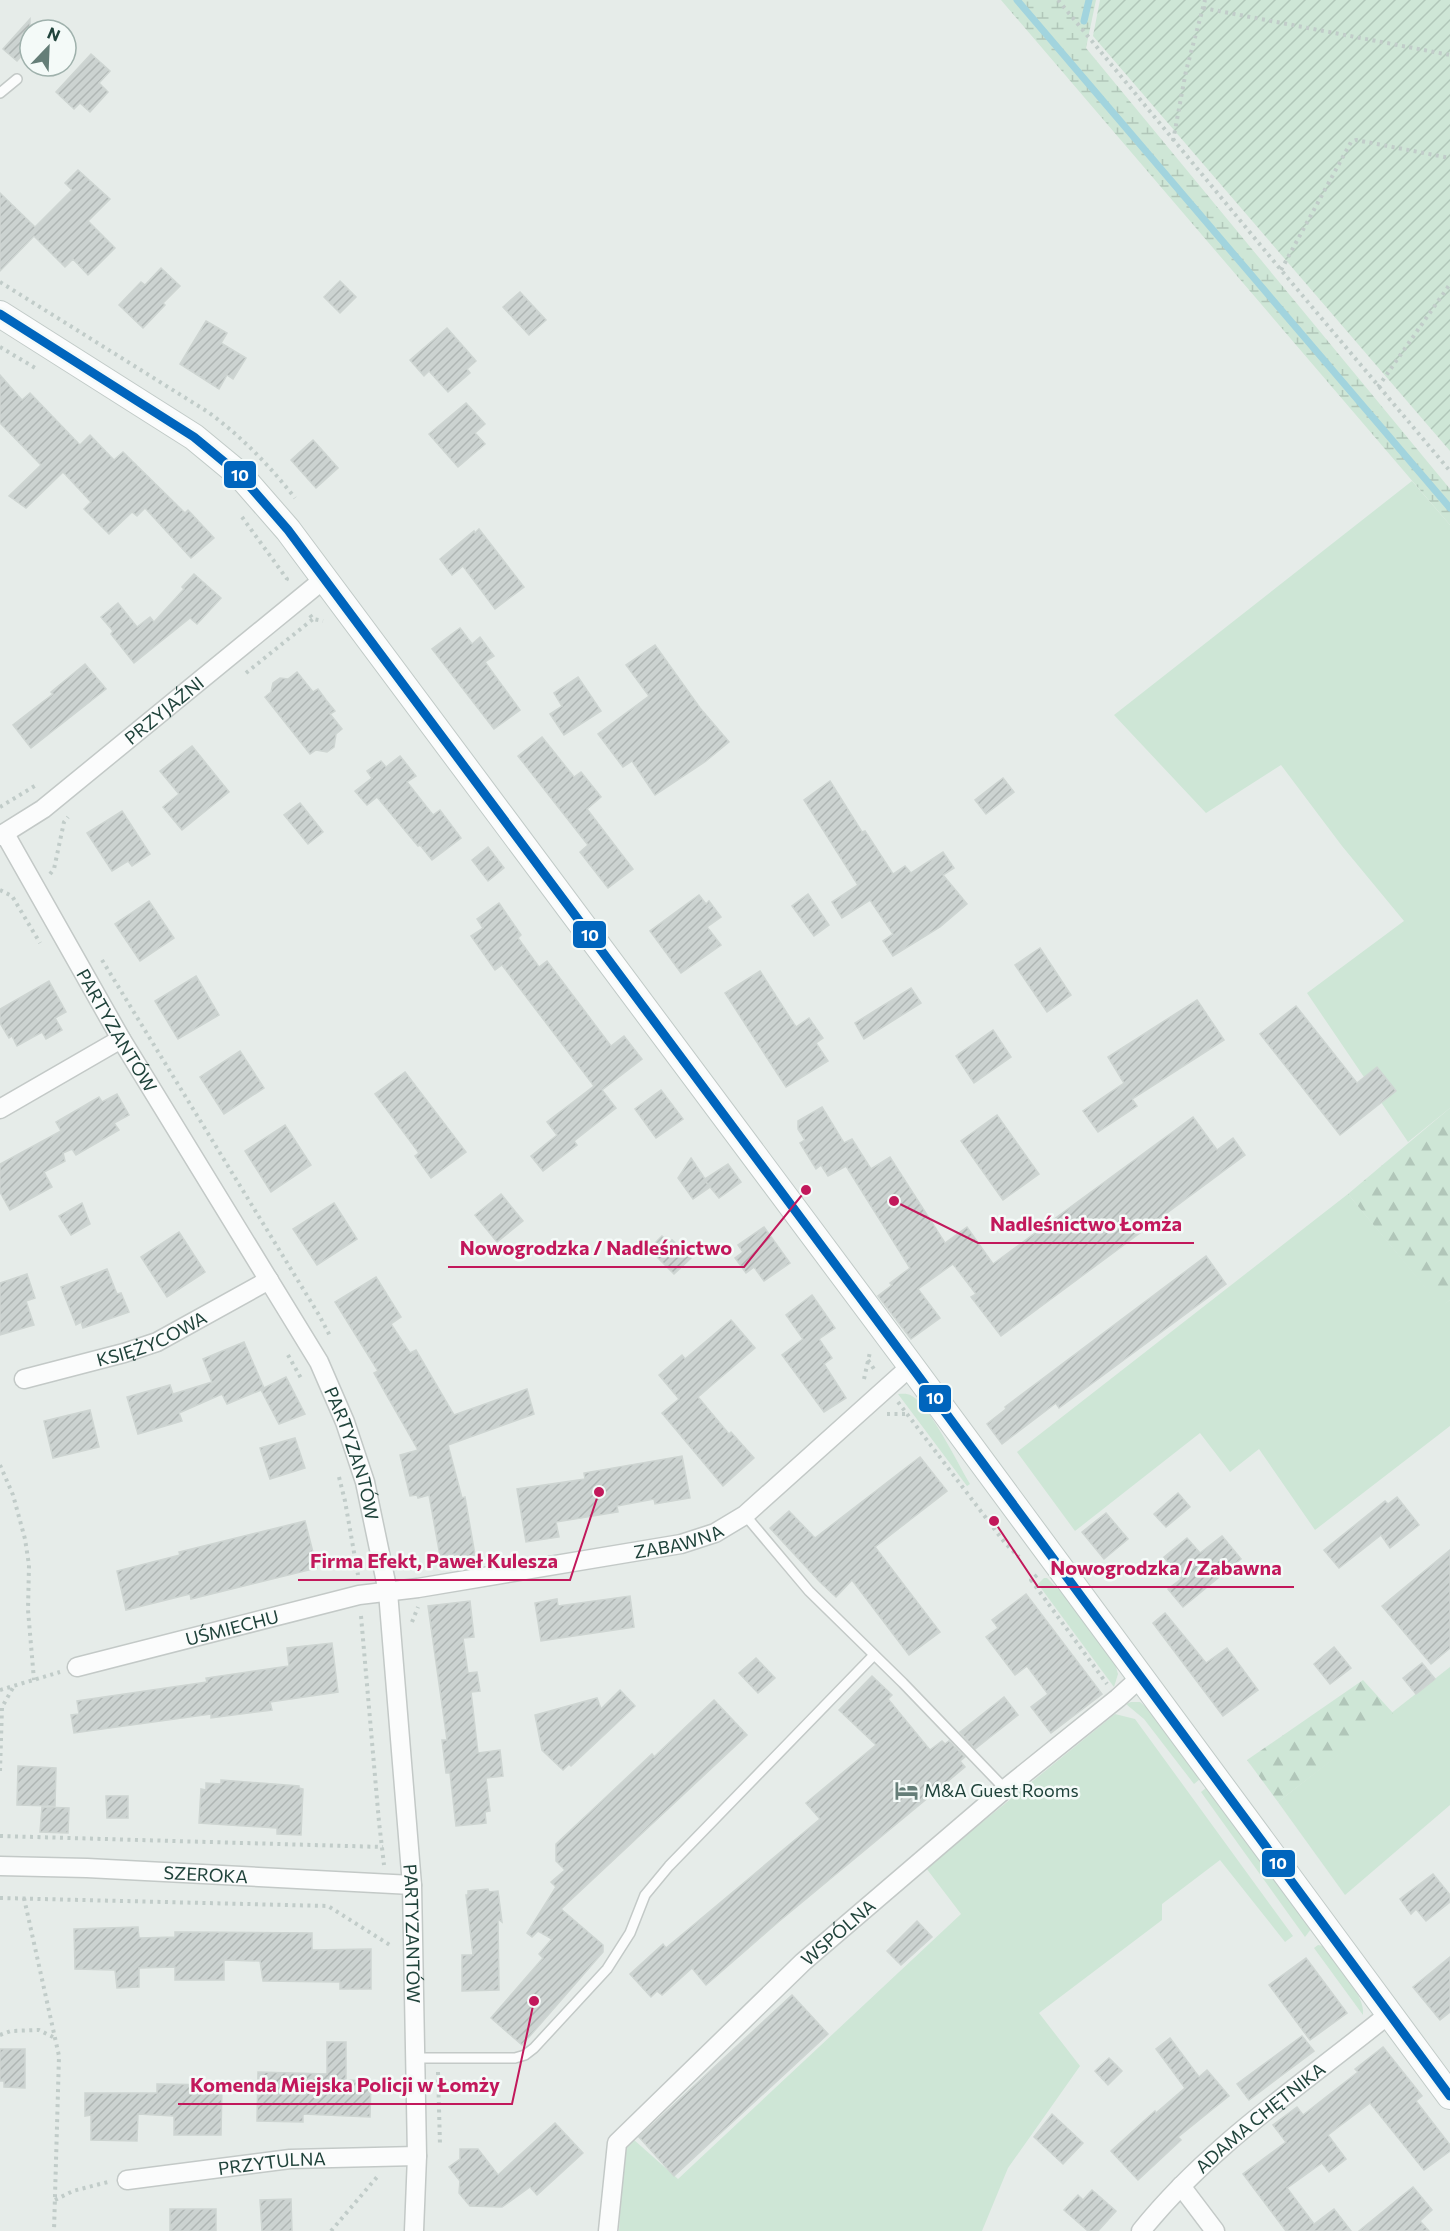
<svg xmlns="http://www.w3.org/2000/svg" width="1450" height="2231" font-family="Commissioner,sans-serif">
<style>
.green{fill:#cee6d6}
.forest{fill:url(#forest-firs)}
.wetland{fill:url(#wetland-marsh)}
.garden{fill:url(#garden-furrows)}
.lines{fill:none;stroke-linecap:round;stroke-linejoin:round}
.stream{stroke:#a2d4de;stroke-width:7}
.building{fill:url(#building-hatch);stroke:#ced5d2;stroke-width:1.5}
.lane-casing{stroke:#c3c9c7;stroke-width:12}
.street-casing{stroke:#c3c9c7;stroke-width:21}
.secondary-casing{stroke:#c1cac7;stroke-width:28}
.path{stroke:#c1ccc9;stroke-width:4;stroke-dasharray:3 4.5;stroke-linecap:butt}
.lane{stroke:#fbfcfc;stroke-width:9}
.street{stroke:#fbfcfc;stroke-width:18}
.secondary{stroke:#fbfcfc;stroke-width:26}
.bus-1-casing{stroke:#f4faf8;stroke-width:14}
.bus-1{stroke:#0065bd;stroke-width:9}
.labels{text-anchor:middle;dominant-baseline:central;stroke-width:5;stroke-linejoin:round;paint-order:stroke}
.street-label{font-size:18px;fill:#20433b;stroke:#f4faf8}
.poi-label{font-size:18px;fill:#20433b;stroke:#f4faf8;text-anchor:start}
.leader{fill:none;stroke:#c2185b;stroke-width:2}
.callout-dot{fill:#c2185b;stroke:#f4faf8;stroke-width:2}
.callout-label{font-size:20px;text-anchor:middle;font-weight:bold;fill:#c2185b;stroke:#f4faf8;stroke-width:5;stroke-linejoin:round;paint-order:stroke}
.line-badge{stroke:#f4faf8;stroke-width:2}
.badge-label{font-size:16px;text-anchor:middle;font-weight:bold;fill:#fff}
</style>
<defs>
<pattern id="forest-firs" width="22" height="20" patternUnits="userSpaceOnUse" patternTransform="scale(1.5)"><rect width="22" height="20" fill="#cee6d6"/><path d="M5 1l3.5 6h-7zM16 11l3.5 6h-7z" fill="#b1c6b9"/></pattern>
<pattern id="wetland-marsh" width="20" height="14" patternUnits="userSpaceOnUse" patternTransform="scale(1.5)"><rect width="20" height="14" fill="#cee6d6"/><path d="M1 5h8M5 5V1M11 12h8M15 12V8" fill="none" stroke="#b1c6b9"/></pattern>
<pattern id="garden-furrows" width="10" height="10" patternUnits="userSpaceOnUse" patternTransform="scale(1.5)"><rect width="10" height="10" fill="#cee6d6"/><path d="M-1 1l2-2M0 10L10 0M9 11l2-2" fill="none" stroke="#b1c6b9"/></pattern>
<pattern id="building-hatch" width="6" height="6" patternUnits="userSpaceOnUse" patternTransform="scale(1.5)"><rect width="6" height="6" fill="#ccd3d1"/><path d="M-1 1l2-2M0 6l6-6M5 7l2-2" fill="none" stroke="#afb6b4"/></pattern>
</defs>
<rect width="100%" height="100%" fill="#e6ece9"/>
<g class="green">
<path d="M1412,481L1450,525V1108L1408,1142L1307,993L1404,921L1342,846L1281,765L1206,813L1114,715Z"/>
<path d="M1348,1194L1441,1306L1450,1300V1426L1315,1530L1259,1449L1230,1472L1200,1433L1075,1531L1017,1452Z"/>
<path d="M898,1394C903,1394 907,1393 912,1396C930,1406 958,1464 970,1484L967,1486Z"/>
<path d="M1044,1578H1047L1062,1593L1115,1664L1118,1674L1114,1687L1038,1584Z"/>
<path d="M1450,1667V1805L1345,1895L1278,1802Z"/>
<path d="M1131,1702H1140L1147,1708L1200,1779L1194,1784L1144,1719L1126,1704Z"/>
<path d="M1115,1714L1135,1719L1293,1936L1285,1942L1220,1860L1162,1904V1920L1039,2013L1080,2066L1008,2168L982,2231H619L623,2151L633,2139L678,2179L961,1914L926,1868Z"/>
<path d="M1206,1788L1311,1929L1305,1937L1201,1792Z"/>
<path d="M1318,1945L1323,1946C1335,1963 1366,1995 1363,2015L1314,1948Z"/>
</g>
<g class="forest">
<path d="M1450,1108V1300L1441,1307L1348,1194Z"/>
<path d="M1363,1680L1393,1713L1278,1802L1247,1760Z"/>
</g>
<path class="wetland" d="M1001,0H1096L1086,48L1450,489V525Z"/>
<path class="garden" d="M1100,0H1450V451L1093,36Z"/>
<g class="lines">
<g class="stream">
<path d="M1017,0L1450,508"/>
<path d="M1084,21L1089,0"/>
</g>
</g>
<g class="building">
<path d="M30,19V46L17,61L3,49Z"/>
<path d="M91,54L110,71L99,83L108,92L90,112L80,103L74,109L56,92Z"/>
<path d="M78,170L110,199L88,221L115,248L88,275L73,259L65,267L34,236L0,271V193L35,227L72,190L65,183Z"/>
<path d="M161,268L180,286L163,303L165,305L143,328L119,305L141,282L145,285Z"/>
<path d="M340,281L356,297L340,313L324,297Z"/>
<path d="M520,292L546,320L529,335L503,307Z"/>
<path d="M206,321L227,333L221,343L246,358L233,379L227,375L219,389L180,364Z"/>
<path d="M447,328L476,361L467,369L470,373L448,392L429,371L424,376L410,360Z"/>
<path d="M0,375L22,400L30,393L80,445L90,435L114,460L123,452L185,513L188,510L214,538L191,558L145,508L137,516L132,512L109,534L84,509L91,502L63,472L26,508L9,496L41,465L0,423Z"/>
<path d="M466,403L485,424L475,433L485,444L458,467L429,434Z"/>
<path d="M313,440L338,468L316,488L291,460Z"/>
<path d="M479,529L524,587L495,609L463,566L452,575L440,559L474,531L475,533Z"/>
<path d="M194,574L221,598L197,624L190,618L134,663L111,634L113,631L101,617L118,603L137,627L150,617L154,622L184,589L182,587Z"/>
<path d="M460,628L472,644L480,637L494,656L485,662L520,710L494,729L432,649Z"/>
<path d="M655,645L700,708L729,742L706,761L655,795L632,761L623,767L598,734L649,696L626,665Z"/>
<path d="M85,664L106,689L31,748L13,725L53,694L51,692Z"/>
<path d="M297,672L313,692L318,689L326,700L335,711L330,714L342,729L336,734L334,747L327,752L316,750L310,754L265,697L271,692L273,683L280,678L288,679Z"/>
<path d="M578,677L601,711L564,735L550,714L562,706L554,693Z"/>
<path d="M542,737L574,777L581,772L601,797L587,809L633,869L608,888L580,852L588,845L518,756Z"/>
<path d="M192,746L229,792L182,830L163,807L179,794L160,771Z"/>
<path d="M400,756L416,776L407,782L433,815L440,810L461,838L432,860L420,845L418,846L377,797L367,805L355,791L372,778L367,771L381,761L386,767Z"/>
<path d="M1003,778L1014,792L986,814L975,800Z"/>
<path d="M830,781L862,832L865,831L893,874L905,866L911,873L943,852L954,868L943,875L967,904L940,927L893,956L883,941L893,934L870,900L842,918L832,902L858,885L804,800Z"/>
<path d="M300,803L323,832L308,844L284,815Z"/>
<path d="M122,811L150,854L132,866L128,861L112,871L87,833Z"/>
<path d="M488,847L504,868L488,881L472,860Z"/>
<path d="M808,894L829,925L814,936L792,906Z"/>
<path d="M699,895L706,904L709,901L721,917L707,927L721,945L681,973L650,931Z"/>
<path d="M149,901L174,938L140,961L115,924Z"/>
<path d="M499,903L521,935L518,938L539,967L547,961L611,1046L624,1036L642,1059L602,1090L616,1108L574,1141L577,1145L543,1171L531,1156L557,1135L547,1122L594,1086L502,965L495,970L471,936L483,928L477,919Z"/>
<path d="M1040,948L1071,995L1047,1012L1015,965Z"/>
<path d="M760,971L796,1027L809,1018L823,1038L816,1043L828,1061L786,1087L725,993Z"/>
<path d="M196,976L219,1015L178,1039L155,1001Z"/>
<path d="M49,981L66,1012L55,1018L62,1030L46,1039L42,1032L17,1046L12,1036L9,1038L0,1023V1009Z"/>
<path d="M911,988L921,1003L864,1039L855,1023Z"/>
<path d="M1197,1000L1224,1040L1132,1099L1137,1106L1098,1132L1083,1111L1124,1083L1108,1057Z"/>
<path d="M1296,1006L1357,1083L1377,1067L1396,1091L1340,1135L1260,1034Z"/>
<path d="M993,1030L1011,1057L974,1083L956,1056Z"/>
<path d="M240,1051L264,1088L224,1114L200,1077Z"/>
<path d="M405,1072L466,1152L431,1178L415,1156L419,1153L375,1094Z"/>
<path d="M661,1090L683,1119L656,1138L635,1109Z"/>
<path d="M117,1094L129,1115L114,1123L119,1130L76,1155L72,1149L63,1153L65,1161L44,1172L52,1187L10,1210L0,1192V1164L61,1131L56,1122L99,1097L102,1102Z"/>
<path d="M822,1107L844,1143L852,1139L871,1169L890,1157L945,1243L967,1227L993,1264L1193,1117L1217,1150L1233,1138L1245,1155L1001,1336L971,1297L976,1294L953,1264L918,1289L940,1318L911,1339L878,1296L892,1285L890,1283L910,1268L846,1166L828,1176L821,1165L816,1169L800,1143L805,1140L798,1129V1121Z"/>
<path d="M997,1115L1039,1174L1003,1200L961,1141Z"/>
<path d="M285,1125L311,1165L271,1192L245,1151Z"/>
<path d="M691,1158L705,1179L728,1164L741,1182L719,1198L706,1182L710,1187L693,1199L678,1178Z"/>
<path d="M501,1194L523,1221L497,1242L475,1215Z"/>
<path d="M82,1203L90,1224L71,1235L59,1216Z"/>
<path d="M334,1203L357,1239L317,1265L293,1229Z"/>
<path d="M764,1227L790,1263L764,1281L754,1267L746,1273L735,1258L743,1252L738,1245Z"/>
<path d="M179,1232L205,1272L167,1297L141,1257Z"/>
<path d="M662,1236L670,1243L672,1240L691,1258L674,1274L649,1249Z"/>
<path d="M1206,1256L1226,1284L1059,1408L1056,1403L1002,1444L987,1424L1006,1409L1005,1407Z"/>
<path d="M107,1269L117,1294L121,1293L129,1312L83,1328L81,1322L76,1325L61,1287Z"/>
<path d="M27,1274L35,1298L26,1301L34,1325L0,1335V1283Z"/>
<path d="M376,1277L401,1317L391,1324L410,1353L416,1350L454,1415L527,1389L534,1414L448,1445L462,1498L465,1497L475,1555L455,1558L454,1554L440,1556L429,1495L418,1498L417,1495L410,1496L400,1455L418,1450L374,1373L378,1371L335,1302Z"/>
<path d="M812,1295L835,1328L819,1339L832,1358L824,1364L846,1398L824,1412L782,1355L803,1339L786,1315Z"/>
<path d="M731,1320L755,1348L698,1397L729,1434L731,1432L754,1458L723,1486L662,1413L679,1399L659,1375L682,1355L685,1359Z"/>
<path d="M244,1342L264,1388L286,1377L305,1414L279,1424L261,1390L227,1404L222,1394L179,1413L182,1421L138,1434L127,1397L170,1385L173,1394L212,1382L203,1359Z"/>
<path d="M90,1410L99,1447L53,1458L44,1421Z"/>
<path d="M295,1438L305,1468L270,1479L260,1448Z"/>
<path d="M682,1456L690,1498L655,1504L654,1499L617,1506L618,1512L556,1522L559,1537L526,1542L517,1489L585,1479L584,1473Z"/>
<path d="M920,1457L947,1491L875,1547L940,1632L909,1655L852,1580L836,1597L820,1582L770,1528L789,1511L815,1538Z"/>
<path d="M1178,1493L1190,1507L1166,1527L1154,1514Z"/>
<path d="M1397,1497L1419,1525L1390,1548L1381,1535L1339,1568L1324,1550L1385,1501L1388,1504Z"/>
<path d="M1106,1513L1128,1539L1104,1559L1082,1532Z"/>
<path d="M305,1521L317,1568L191,1599L190,1594L126,1610L117,1571L180,1555L179,1552Z"/>
<path d="M1222,1536L1241,1559L1183,1607L1168,1589L1181,1579L1164,1557L1187,1538L1200,1553Z"/>
<path d="M1450,1550V1648L1431,1664L1382,1606Z"/>
<path d="M1026,1594L1102,1694L1051,1733L1031,1707L1048,1694L1027,1666L1015,1675L986,1637L998,1628L992,1620Z"/>
<path d="M630,1596L634,1627L541,1641L535,1603L557,1599L558,1606Z"/>
<path d="M470,1601L474,1637L463,1638L468,1673L477,1672L480,1691L471,1692L478,1753L500,1750L503,1776L486,1778L490,1811L485,1812L486,1823L456,1826L450,1773H446L442,1740H447L428,1606Z"/>
<path d="M1165,1613L1206,1663L1227,1648L1258,1690L1223,1716L1153,1623Z"/>
<path d="M332,1643L338,1692L270,1702L272,1710L211,1718V1714L74,1733L71,1715L79,1714L77,1701L207,1682L206,1678L289,1666L287,1648Z"/>
<path d="M1334,1647L1351,1668L1330,1684L1314,1664Z"/>
<path d="M756,1658L775,1678L758,1693L739,1673Z"/>
<path d="M1422,1663L1435,1679L1416,1694L1403,1678Z"/>
<path d="M872,1676L892,1695L888,1699L930,1750L942,1741L945,1744L949,1741L965,1757L960,1761L965,1767L777,1923L706,1985L692,1968L662,1995L657,1991L651,1997L630,1974L663,1944L666,1948L820,1819L806,1803L876,1745L839,1710Z"/>
<path d="M620,1690L635,1706L571,1766L569,1764L563,1770L542,1750L535,1715L597,1698L601,1709Z"/>
<path d="M1004,1697L1018,1715L975,1749L960,1732Z"/>
<path d="M714,1700L747,1735L561,1909L603,1945V1952L522,2045L491,2018L543,1958L539,1954L552,1939L538,1931L532,1937L527,1933L556,1887L551,1882L565,1870L556,1861V1844L652,1754L654,1757Z"/>
<path d="M18,1766L56,1768L55,1806L17,1805Z"/>
<path d="M221,1780L299,1786V1788L303,1789L301,1835L277,1834V1828L199,1823L201,1789L206,1790V1783L221,1784Z"/>
<path d="M106,1796H128V1818H107Z"/>
<path d="M42,1807L69,1808L68,1833L40,1832Z"/>
<path d="M1433,1874L1450,1895V1902L1426,1921L1416,1909L1411,1914L1400,1899Z"/>
<path d="M488,1889L489,1892L498,1891L502,1922L498,1919L499,1990L462,1991V1955H473L466,1895H468V1891Z"/>
<path d="M917,1921L932,1937L901,1965L887,1951Z"/>
<path d="M138,1927L139,1938L175,1937V1932L312,1933V1950L371,1949V1989H340V1982L263,1981L260,1961L224,1960V1980H175V1967L139,1968V1987L117,1988L115,1970L75,1969L74,1929Z"/>
<path d="M1450,1957V2012L1440,2020L1413,1987Z"/>
<path d="M1306,1958L1347,2013L1310,2040L1269,1985Z"/>
<path d="M792,1995L828,2034L674,2176L639,2137Z"/>
<path d="M1302,2036L1314,2051L1249,2100L1237,2084Z"/>
<path d="M1170,2038L1199,2077L1207,2070L1229,2096L1178,2137L1181,2140L1138,2180L1111,2151L1155,2111L1156,2113L1185,2088L1156,2049Z"/>
<path d="M327,2042H346V2080L371,2081L370,2117L303,2114V2122L257,2121L258,2072L327,2074Z"/>
<path d="M1383,2047L1422,2096L1416,2101L1450,2145V2151L1424,2170L1370,2103L1328,2135L1346,2159L1329,2172L1322,2163L1287,2188L1314,2224L1334,2209L1351,2231H1286L1243,2174L1286,2142L1273,2125L1297,2107L1303,2115L1358,2072L1355,2069Z"/>
<path d="M0,2049H25V2088L4,2087V2081H0Z"/>
<path d="M1109,2058L1122,2071L1108,2085L1095,2071Z"/>
<path d="M157,2084L222,2085L221,2135H174V2116L138,2114L137,2141L91,2140V2115L85,2116V2093H157Z"/>
<path d="M1052,2114L1083,2143L1063,2164L1034,2137Z"/>
<path d="M555,2123L583,2153L537,2195L530,2187L502,2207L470,2206L459,2193L460,2181L449,2167L460,2159V2149H478L498,2175Z"/>
<path d="M1413,2187L1432,2210L1420,2221L1429,2231H1359Z"/>
<path d="M1092,2190L1116,2211L1098,2231H1088L1064,2210L1078,2195L1083,2200Z"/>
<path d="M291,2199L292,2231H262L260,2200Z"/>
<rect x="170" y="2209" width="46" height="22"/>
</g>
<g class="lines">
<defs>
<g id="lane">
<path d="M0,93L17,79"/>
<path d="M745,1515L809,1591L903,1683L1005,1789"/>
<path d="M415,2058H515L525,2055L534,2048L607,1969L630,1933L645,1895L669,1866L874,1655"/>
</g>
<g id="street">
<path id="s1" d="M5,834L121,1039L319,1362L345,1422L365,1482L388,1592L412,1885L417,2156L414,2231"/>
<path id="s2" d="M0,836L43,809L324,579"/>
<path d="M0,1109L121,1039"/>
<path id="s3" d="M24,1379L124,1353L157,1342L269,1280"/>
<path id="s4" d="M77,1667L359,1595L418,1588L681,1544L715,1533L745,1515L911,1366"/>
<path id="s5" d="M0,1866L87,1868L412,1885"/>
<path id="s6" d="M127,2180L290,2159L417,2156"/>
<path d="M1181,2186L1215,2231"/>
<path id="s7" d="M608,2231L617,2143L803,1962L1005,1789L1118,1698L1141,1677"/>
<path id="s8" d="M1141,2231C1210,2145 1303,2084 1389,2014"/>
</g>
<path id="secondary" d="M0,314L194,437L240,475L288,530L911,1366L1450,2096"/>
</defs>
<use href="#lane" class="lane-casing"/>
<use href="#street" class="street-casing"/>
<use href="#secondary" class="secondary-casing"/>
<g class="path">
<path d="M1058,0L1281,270L1450,471"/>
<path d="M1203,8L1450,55"/>
<path d="M1173,141L1186,71L1205,0"/>
<path d="M1281,270L1351,142L1356,140L1450,158"/>
<path d="M0,282L208,412C242,437 269,465 295,498"/>
<path d="M0,347L37,369"/>
<path d="M1378,387L1450,284"/>
<path d="M242,517L287,579L284,583"/>
<path d="M310,615L313,619L323,621"/>
<path d="M246,673L313,619"/>
<path d="M0,807L38,784"/>
<path d="M50,874L54,869L64,822L68,817"/>
<path d="M0,890L12,896L40,943"/>
<path d="M102,960L319,1315L330,1336"/>
<path d="M288,1355L302,1380"/>
<path d="M868,1360L876,1372"/>
<path d="M864,1379L870,1352"/>
<path d="M898,1402L1005,1543L1019,1557"/>
<path d="M887,1414H906"/>
<path d="M0,1465L13,1495L25,1539L29,1565L28,1610L34,1680"/>
<path d="M339,1477L345,1501L358,1575"/>
<path d="M402,1556L413,1569"/>
<path d="M1037,1575L1031,1580L1107,1684"/>
<path d="M361,1616L379,1822L384,1865"/>
<path d="M412,1622L418,1607"/>
<path d="M0,1690L60,1672"/>
<path d="M0,1771L2,1707L14,1686"/>
<path d="M0,1836L383,1847"/>
<path d="M0,1898L328,1906L393,1947"/>
<path d="M24,1898L59,2056L54,2231"/>
<path d="M0,2035L11,2031L39,2030L53,2037"/>
<path d="M438,2072L440,2145"/>
<path d="M55,2200L73,2191L108,2182"/>
<path d="M331,2231L377,2177"/>
</g>
<use href="#lane" class="lane"/>
<use href="#street" class="street"/>
<use href="#secondary" class="secondary"/>
<defs>
<path id="bus-1" d="M0,314L194,437L240,475L288,530L911,1366L1450,2096"/>
</defs>
<use href="#bus-1" class="bus-1-casing"/>
<use href="#bus-1" class="bus-1"/>
</g>
<defs>
<symbol id="hotel-bare" viewBox="-9 -9 18 18"><path d="M-6-4.5h1.5V1H6V5H4.5V3h-9V5H-6ZM-4 0a1.8 1.8 0 1 1 3.6 0ZM.5 0V-2.5h3Q6-2.5 6 0Z" fill="#657e78" stroke="#f4faf8" stroke-width="2.5" paint-order="stroke"/></symbol>
</defs>
<g fill-rule="evenodd">
<use href="#hotel-bare" x="890" y="1774" width="33" height="33"/>
</g>
<g class="labels">
<g class="street-label">
<text stroke="none"><textPath href="#s2" startOffset="207">PRZYJAŹNI</textPath></text>
<text stroke="none"><textPath href="#s1" startOffset="226">PARTYZANTÓW</textPath></text>
<text stroke="none"><textPath href="#s3" startOffset="134">KSIĘŻYCOWA</textPath></text>
<text stroke="none"><textPath href="#s1" startOffset="712">PARTYZANTÓW</textPath></text>
<text stroke="none"><textPath href="#s4" startOffset="615">ZABAWNA</textPath></text>
<text stroke="none"><textPath href="#s4" startOffset="160">UŚMIECHU</textPath></text>
<text stroke="none"><textPath href="#s5" startOffset="206">SZEROKA</textPath></text>
<text stroke="none"><textPath href="#s7" startOffset="394">WSPÓLNA</textPath></text>
<text stroke="none"><textPath href="#s1" startOffset="1198">PARTYZANTÓW</textPath></text>
<text stroke="none"><textPath href="#s8" startOffset="165">ADAMA CHĘTNIKA</textPath></text>
<text stroke="none"><textPath href="#s6" startOffset="146">PRZYTULNA</textPath></text>
</g>
<g class="poi-label">
<text x="924" y="1790">M&amp;A Guest Rooms</text>
</g>
</g>
<path class="leader" d="M894 1201L978 1243H1194M806 1190L744 1267H448M599 1492L570 1580H298M994 1521L1038 1587H1294M534 2001L512 2104H178"/>
<g class="callout-dot">
<circle cx="894" cy="1201" r="6"/>
<circle cx="806" cy="1190" r="6"/>
<circle cx="599" cy="1492" r="6"/>
<circle cx="994" cy="1521" r="6"/>
<circle cx="534" cy="2001" r="6"/>
</g>
<g class="callout-label">
<text x="1086" y="1231">Nadleśnictwo Łomża</text>
<text x="596" y="1255">Nowogrodzka / Nadleśnictwo</text>
<text x="434" y="1568">Firma Efekt, Paweł Kulesza</text>
<text x="1166" y="1575">Nowogrodzka / Zabawna</text>
<text x="345" y="2092">Komenda Miejska Policji w Łomży</text>
</g>
<g class="line-badge">
<rect x="223" y="460" width="34" height="29" rx="6" fill="#0065bd"/>
<rect x="572" y="920" width="35" height="29" rx="6" fill="#0065bd"/>
<rect x="918" y="1384" width="34" height="29" rx="6" fill="#0065bd"/>
<rect x="1261" y="1849" width="35" height="29" rx="6" fill="#0065bd"/>
</g>
<g class="badge-label">
<text x="240" y="481">10</text>
<text x="590" y="941">10</text>
<text x="935" y="1404">10</text>
<text x="1278" y="1869">10</text>
</g>
<g transform="translate(48 48) rotate(23)"><circle r="28" fill="#f4faf8" stroke="#9fb1ac" stroke-width="1.5"/>
<path d="M0-4.5L10 22L0 15L-10 22Z" fill="#657e78"/>
<text y="-9" font-size="16" font-weight="bold" text-anchor="middle" fill="#20433b">N</text>
</g>
</svg>
